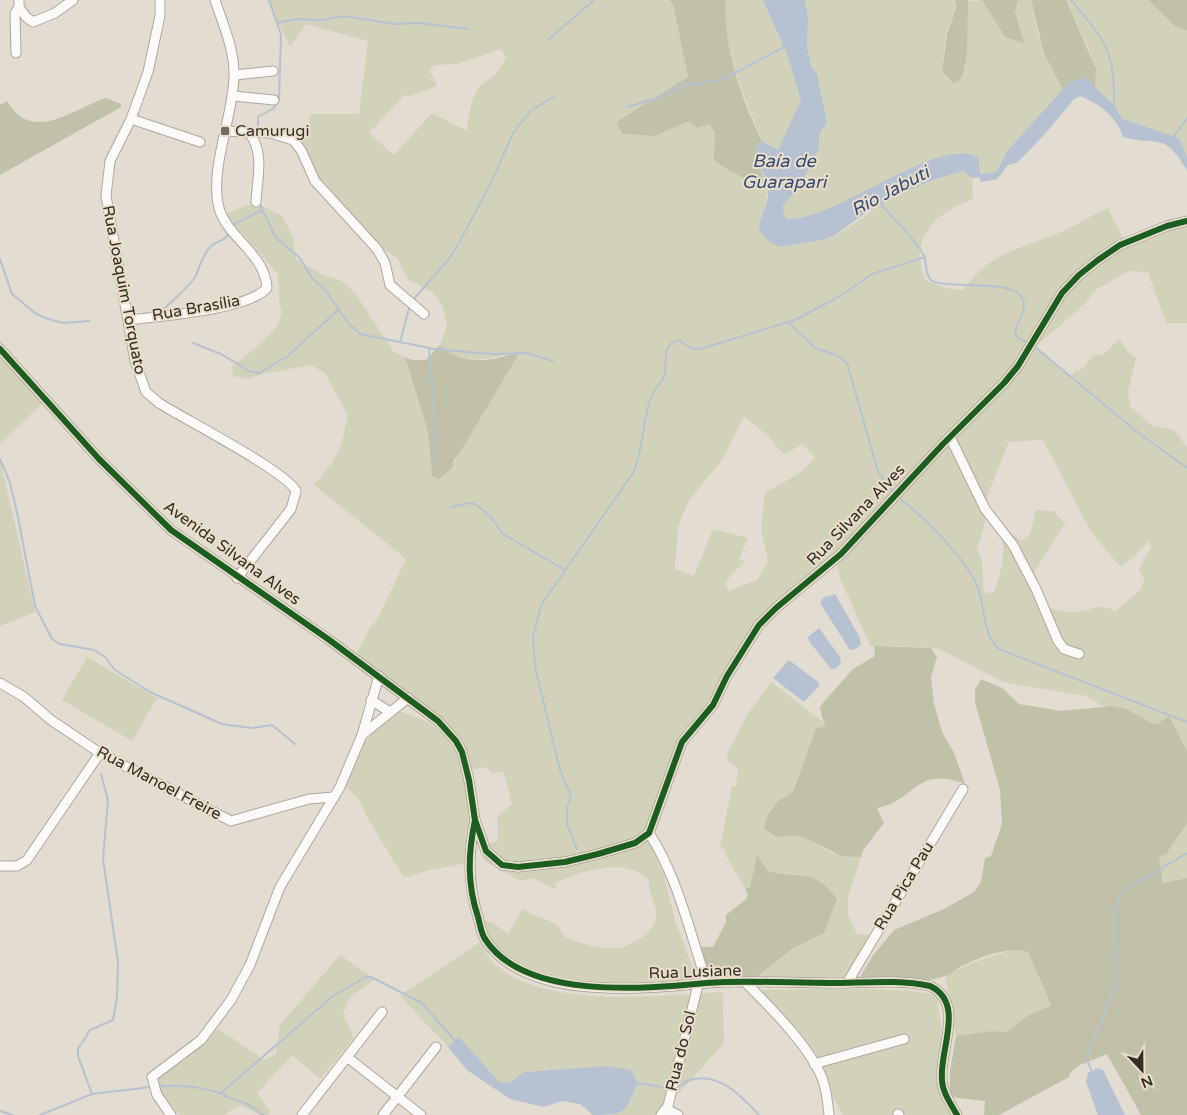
<svg xmlns="http://www.w3.org/2000/svg" width="1187" height="1115" font-family="'Varela Round',sans-serif">
<style>
.green{fill:#d2d2bb;fill-rule:evenodd}
.forest{fill:#c1c1a9}
.water{fill:#b6c1d2}
.lines{fill:none;stroke-linecap:round;stroke-linejoin:round}
.stream{stroke:#b6c1d2;stroke-width:2}
.minor-casing{stroke:#ada79f;stroke-width:11}
.minor{stroke:#fbfaf8;stroke-width:9}
.cycleway-casing{stroke:#eaddca;stroke-width:9}
.cycleway{stroke:#1b5e20;stroke-width:6}
.poi-dot{fill:#716b62;stroke:#eaddca;stroke-width:2}
.labels{text-anchor:middle;dominant-baseline:central;stroke-width:4;stroke-linejoin:round;paint-order:stroke}
.poi-label{font-size:16px;fill:#332e26;stroke:#eaddca;text-anchor:start}
.street-label{font-size:16px;fill:#332e26;stroke:#eaddca}
.water-label{font-size:18px;font-style:italic;fill:#314d77;stroke:#eaddca}
</style>
<rect width="100%" height="100%" fill="#e3dcd1"/>
<g class="green">
<path d="M267,0H670L674,8L688,77L616,122L622,134L655,136L689,121L709,124L715,133L730,171L767,190C768,203 760,215 759,230L781,247C798,244 818,243 834,236C856,225 873,207 895,196C917,185 941,178 964,171L972,178L973,199C936,213 908,237 925,280L945,288L964,290C988,252 1025,248 1063,231C1078,224 1092,215 1108,208L1125,242L1187,220V323H1166L1148,272L1128,271L1094,291L1085,304L1036,346L1071,377L1075,371L1082,369L1094,355H1103L1119,339L1128,352L1136,358L1128,392L1130,406L1151,425L1174,430L1187,447V751L1169,717L1157,724C1137,721 1126,703 1104,707L1087,696L1003,682L940,649L923,647L870,646L841,580L837,565L834,564L775,607L696,725L678,746L647,839L663,872L675,920L697,980C637,985 562,995 510,957C503,951 495,946 491,938C488,933 486,926 484,920L493,923L508,934L522,909C540,921 555,916 566,938C576,942 587,945 598,947C605,949 611,946 619,949C634,942 658,933 656,912C655,901 648,892 649,881C626,855 581,871 555,883L556,890L534,878L520,881L485,861L481,846L498,841L497,817L512,804L503,771L492,774L490,770L483,767L471,770L463,750L452,731L355,657L369,629L377,620L406,559L314,485L333,461L341,445L348,416L325,373L311,365L262,374L248,379L233,376L232,367C246,355 281,331 282,312C282,307 278,302 279,297C279,288 279,282 277,273L225,214L248,205L262,206L282,216L293,237L296,259L323,275L342,281L355,293L394,352L405,357L428,432L432,476L452,468L460,449L473,431L520,350C493,359 463,368 440,345L447,325L443,307L434,293L408,280L397,258L377,245L326,193L299,146L307,133L310,114H359L368,41L306,24L290,46ZM501,49L506,58L496,74L480,86L473,98L468,118L467,131L432,113L394,155L369,133L404,95L410,96L437,86L430,71L434,65L456,64ZM744,416L768,436L784,455L802,444L815,458L801,472L765,493L761,529L768,561L757,580L728,591L725,582L745,561L739,560L748,538L713,529L694,576L675,569L678,527L688,502L724,457ZM1043,440L1090,530L1120,567L1134,557L1150,540L1151,548L1144,558L1139,570L1145,580L1140,590L1116,611C1096,603 1099,608 1081,611C1067,613 1055,610 1042,606L1030,579L1065,523L1053,511L1036,510L1030,534L1022,541L1002,527C1005,553 1003,568 994,592L984,593L982,561L977,550L985,522L986,510L984,504L1009,442Z"/>
<path d="M726,0H763L787,54L801,100L778,150L762,141L741,89L726,43Z"/>
<path d="M805,0H955C957,13 949,23 946,35C944,47 943,60 942,72L949,81L967,54V1L982,0L1005,37L1023,39L1015,12L1018,0H1031L1038,34L1063,90L1008,150L996,172L980,174L957,153C937,158 917,165 898,174C869,189 820,220 787,219L784,215L783,205L804,181L805,175L819,149L820,133L827,123L817,74L811,65L807,47L808,17Z"/>
<path d="M1066,0H1148L1176,27L1187,31V158L1179,138L1123,119L1111,102L1095,87L1091,55Z"/>
<path d="M0,339L42,404L0,444Z"/>
<path d="M0,459L35,612L0,626Z"/>
<path d="M87,657L157,698L132,741L62,700Z"/>
<path d="M771,682L822,721L825,728H816L793,792L778,801L776,837L799,836L816,843L834,854L861,857L848,896V915L857,934L873,935L843,981H752L792,949L824,933L837,899L830,891L795,874H777L768,871L757,856L750,888H745L728,860L724,848L720,847L732,786H736L738,769L728,761L727,754L746,717Z"/>
<path d="M397,711C474,727 469,800 469,863L429,870L408,877L403,876L367,817L360,801L344,784L363,745L384,716Z"/>
<path d="M1187,823V878L1163,883L1159,857L1166,853Z"/>
<path d="M480,942C485,949 490,961 498,967C551,1009 659,995 723,992L724,1043L659,1115H610C630,1110 630,1100 638,1082L631,1070L605,1066L524,1072L510,1082L501,1084L459,1037L448,1047L400,996Z"/>
<path d="M1018,949L1028,952L1051,1005L1029,1015L1007,1032L991,1031L956,1036L945,976C969,963 992,955 1018,949Z"/>
<path d="M340,955L375,979L349,998L343,1014L354,1038L320,1079L292,1055L257,1093L270,1112L267,1115H260L240,1105L224,1115H180L172,1107L167,1106L156,1088L154,1077L219,1029L264,1060L276,1054L280,1025Z"/>
<path d="M758,990C788,990 919,985 937,997L942,1032L937,1085L952,1115H843L812,1058Z"/>
</g>
<g class="forest">
<path d="M670,0H726C723,49 741,97 762,141L757,146L759,163L767,190L730,171L714,160L715,133L709,124L698,128L689,121L655,136L622,134L616,122L688,77L674,8Z"/>
<path d="M955,0H968L967,54L963,74L958,82L953,83L942,72L947,34L956,8Z"/>
<path d="M982,0H1018L1015,12L1024,43L1005,37Z"/>
<path d="M1031,0H1066L1096,69L1095,87L1086,78L1067,85L1063,90L1044,53Z"/>
<path d="M1148,0H1187V31L1176,27Z"/>
<path d="M106,98L121,104V107L0,175V105L7,101C32,145 74,108 106,98Z"/>
<path d="M440,345C462,367 495,362 521,350L467,441L454,460L452,468L439,479L432,476L428,432L405,357L412,360H426Z"/>
<path d="M874,646L931,648L937,657L931,677L934,704L942,732L954,753L965,784C915,765 915,802 877,808L884,823L863,850L861,857L841,856L816,843L799,836L776,837L764,828L767,816L778,801L793,792L816,728L825,727L820,708L823,703L853,669L875,656Z"/>
<path d="M981,679L1002,688L1019,704L1061,711L1113,706L1126,709L1151,723L1157,724L1169,716L1187,751V823L1166,854L1159,857L1163,883L1187,878V1115H1141L1107,1054L1080,1065L1070,1073L1069,1077L999,1115H984L985,1101L950,1097V1071L956,1036L991,1031L1006,1032L1029,1015L1051,1005L1028,952C1009,946 980,957 962,966C956,969 951,974 945,976C919,985 884,981 857,982L872,957L894,930L946,908L974,892L981,882L985,858L991,856L1002,824L1000,790L975,702V690Z"/>
<path d="M757,855L768,871C800,880 813,866 837,899L824,933L792,949L744,987L738,981L712,979L700,947H713L726,922V915L745,900L748,895L745,888H750Z"/>
</g>
<g class="water">
<path d="M763,0H805L808,17L807,47L811,65L817,74L827,123L820,133L819,149L805,175V181L783,205L784,215L787,219C837,221 939,133 979,158L980,174L996,172L1008,150L1067,85L1073,81L1086,78L1111,102L1123,119L1179,138L1187,158V170C1163,131 1161,147 1123,137C1116,116 1100,104 1080,96L1074,99L1045,134L1018,162L1008,165L997,179L981,182L979,177L972,178L964,171L933,180L895,196L867,212L835,235L823,240L781,247L771,243L759,230C759,218 768,203 768,196C768,178 756,163 757,146L762,141L778,150L801,100L787,54Z"/>
<path d="M835,594L859,636L861,644L856,649L850,650L820,603L823,598Z"/>
<path d="M819,628L840,657L841,663L835,669H831L809,641L808,637Z"/>
<path d="M789,660L818,682L819,686L804,702L773,678Z"/>
<path d="M459,1037L501,1084L510,1082L524,1072L605,1066L631,1070L638,1082C625,1112 627,1115 593,1115L580,1104L562,1101L544,1107L510,1099L467,1070L448,1047Z"/>
<path d="M1098,1068L1103,1070L1125,1115H1098L1086,1082L1088,1073Z"/>
</g>
<g class="lines">
<g class="stream">
<path d="M1071,0C1107,43 1115,51 1114,109"/>
<path d="M278,23L295,19L322,20L344,16L394,24L419,23L469,29"/>
<path d="M548,40L594,0"/>
<path d="M627,107L664,96L684,85L722,80L784,47"/>
<path d="M258,128V117L274,108L279,99L281,35L269,0"/>
<path d="M1174,136L1187,118"/>
<path d="M259,203L276,238L300,258L311,277L325,290L348,323L360,334L434,349L492,354L527,353L553,361"/>
<path d="M881,204C894,220 913,236 923,254C928,262 924,274 931,280C946,292 1028,274 1024,307C1023,315 1017,324 1015,332L1018,338L1028,343"/>
<path d="M231,226L262,210"/>
<path d="M0,259L12,294L35,313L45,318L63,323L89,321"/>
<path d="M412,301L449,259L460,241L492,181L513,133L531,110L554,97"/>
<path d="M159,312C165,309 193,282 195,277C200,267 202,255 211,246C217,240 225,242 229,233"/>
<path d="M788,322L815,348L836,355L847,363L878,472L894,493"/>
<path d="M400,342L410,305"/>
<path d="M193,343L221,354L249,371L260,373L289,355L339,309"/>
<path d="M1035,347L1136,431L1187,468"/>
<path d="M429,348L436,437L434,462"/>
<path d="M0,459L10,483L17,512L35,606L52,639L60,644L94,650L105,657L115,670L150,692L222,724L252,728L272,725L295,744"/>
<path d="M897,497C922,514 964,557 977,585C986,606 981,633 999,649L1187,722"/>
<path d="M451,507L469,503L475,504L490,516L503,534L565,570"/>
<path d="M577,849L567,825V807L571,795L560,770L535,667L533,637L541,605L633,473C644,449 642,421 651,397C654,390 660,384 664,377C669,363 659,346 678,340L693,349H700L795,320L840,296L872,274L925,257"/>
<path d="M1092,1072L1086,1057L1116,985L1114,909L1120,893L1187,853"/>
<path d="M498,1083L508,1084"/>
<path d="M637,1083L669,1088"/>
<path d="M159,1086C181,1085 198,1086 220,1093C223,1094 226,1097 230,1098C246,1103 249,1104 263,1115"/>
<path d="M677,1087C681,1085 685,1082 690,1080C719,1071 742,1097 759,1115"/>
<path d="M221,1093L333,996L366,977H371L422,1003L456,1042"/>
<path d="M92,1094L78,1056V1049L90,1030L113,1020L117,997L118,962L103,859L108,800L101,774"/>
<path d="M0,1111L13,1115"/>
<path d="M40,1115L92,1094L151,1087"/>
</g>
<defs>
<g id="minor">
<path d="M160,0V16L148,72L131,119L110,161L106,196L135,361L146,392L159,403C184,419 286,471 296,491L291,509L237,578"/>
<path d="M19,7L26,17L33,22L55,13L73,0"/>
<path d="M16,53L15,13L19,7V0"/>
<path d="M235,75L273,71"/>
<path d="M233,96L274,100"/>
<path d="M131,119L200,142"/>
<path d="M225,131L270,133L293,140L301,150L315,181L377,249L385,263L390,285L424,314"/>
<path d="M249,133C265,152 257,179 256,202"/>
<path d="M129,320C159,316 248,310 267,288C265,253 227,238 219,208C209,170 233,117 234,77C235,51 223,24 215,0"/>
<path d="M0,349L99,459L171,530L328,639L438,721L456,741L462,752L469,780L475,820L486,851L502,865L518,867L565,862L598,854L635,843L649,833L682,742L713,705L727,676L759,625L776,608L841,554L943,444L1004,383L1018,366L1062,293L1079,275L1098,260L1120,245L1167,226L1187,221"/>
<path d="M950,437L985,509L1013,545L1036,589L1058,641L1064,649L1079,654"/>
<path d="M0,683L24,697L51,720L100,753L231,821L309,799L334,797"/>
<path d="M371,700L390,712"/>
<path d="M362,735L408,698"/>
<path d="M475,820C468,855 468,884 478,917C480,924 481,933 485,939C525,1002 643,989 706,983C747,980 790,983 832,983C863,983 899,979 930,986C966,1003 939,1050 942,1079C942,1092 951,1104 957,1115"/>
<path d="M649,833C678,877 690,934 707,983"/>
<path d="M0,866H17L27,860L100,753"/>
<path d="M847,983L963,789"/>
<path d="M747,984C771,1008 815,1052 824,1084C827,1094 828,1105 829,1115"/>
<path d="M347,1057L421,1115"/>
<path d="M814,1064L904,1039"/>
<path d="M666,1109L678,1115"/>
<path d="M898,1114L899,1115"/>
<path d="M171,1115L157,1095L152,1077L201,1040L231,1000L250,965L280,887L340,787L362,735L379,676"/>
<path d="M302,1115L382,1012"/>
<path d="M383,1115L436,1047"/>
<path d="M661,1115L668,1106L698,985"/>
</g>
</defs>
<use href="#minor" class="minor-casing"/>
<use href="#minor" class="minor"/>
<defs>
<g id="cycleway">
<path d="M0,349L99,459L171,530L328,639L438,721L456,741L462,752L469,780L475,820L486,851L502,865L518,867L565,862L598,854L635,843L649,833L682,742L713,705L727,676L759,625L776,608L841,554L943,444L1004,383L1018,366L1062,293L1079,275L1098,260L1120,245L1167,226L1187,221"/>
<path d="M475,820C468,854 467,884 478,917C480,924 481,933 485,939C524,1000 645,989 706,983C747,980 791,983 831,983C863,983 899,979 930,986C966,1003 939,1050 942,1079C942,1092 951,1104 957,1115"/>
</g>
</defs>
<use href="#cycleway" class="cycleway-casing"/>
<use href="#cycleway" class="cycleway"/>
</g>
<rect class="poi-dot" x="220" y="126" width="10" height="10" rx="2.5"/>
<g class="labels">
<g class="poi-label">
<text x="235" y="131">Camurugi</text>
</g>
<g class="street-label">
<text transform="translate(124 290) rotate(79)">Rua Joaquim Torquato</text>
<text transform="translate(196 308) rotate(-10)">Rua Brasília</text>
<text transform="translate(856 515) rotate(-46)">Rua Silvana Alves</text>
<text transform="translate(232 553) rotate(36)">Avenida Silvana Alves</text>
<text transform="translate(159 783) rotate(28)">Rua Manoel Freire</text>
<text transform="translate(904 886) rotate(-59)">Rua Pica Pau</text>
<text transform="translate(695 972) rotate(-2)">Rua Lusiane</text>
<text transform="translate(681 1051) rotate(-76)">Rua do Sol</text>
</g>
<g class="water-label">
<text x="784" y="161">Baía de<tspan x="784" dy="21">Guarapari</tspan></text>
<text transform="translate(890 191) rotate(-28)">Rio Jabuti</text>
</g>
</g>
<g transform="translate(1142 1070) rotate(158)" stroke="#eaddca" stroke-width="4" paint-order="stroke">
<path d="M0-4L9 19L0 12L-9 19Z" fill="#332e26"/>
<text y="-8" font-size="14" font-weight="bold" text-anchor="middle" fill="#332e26">N</text>
</g>
</svg>
